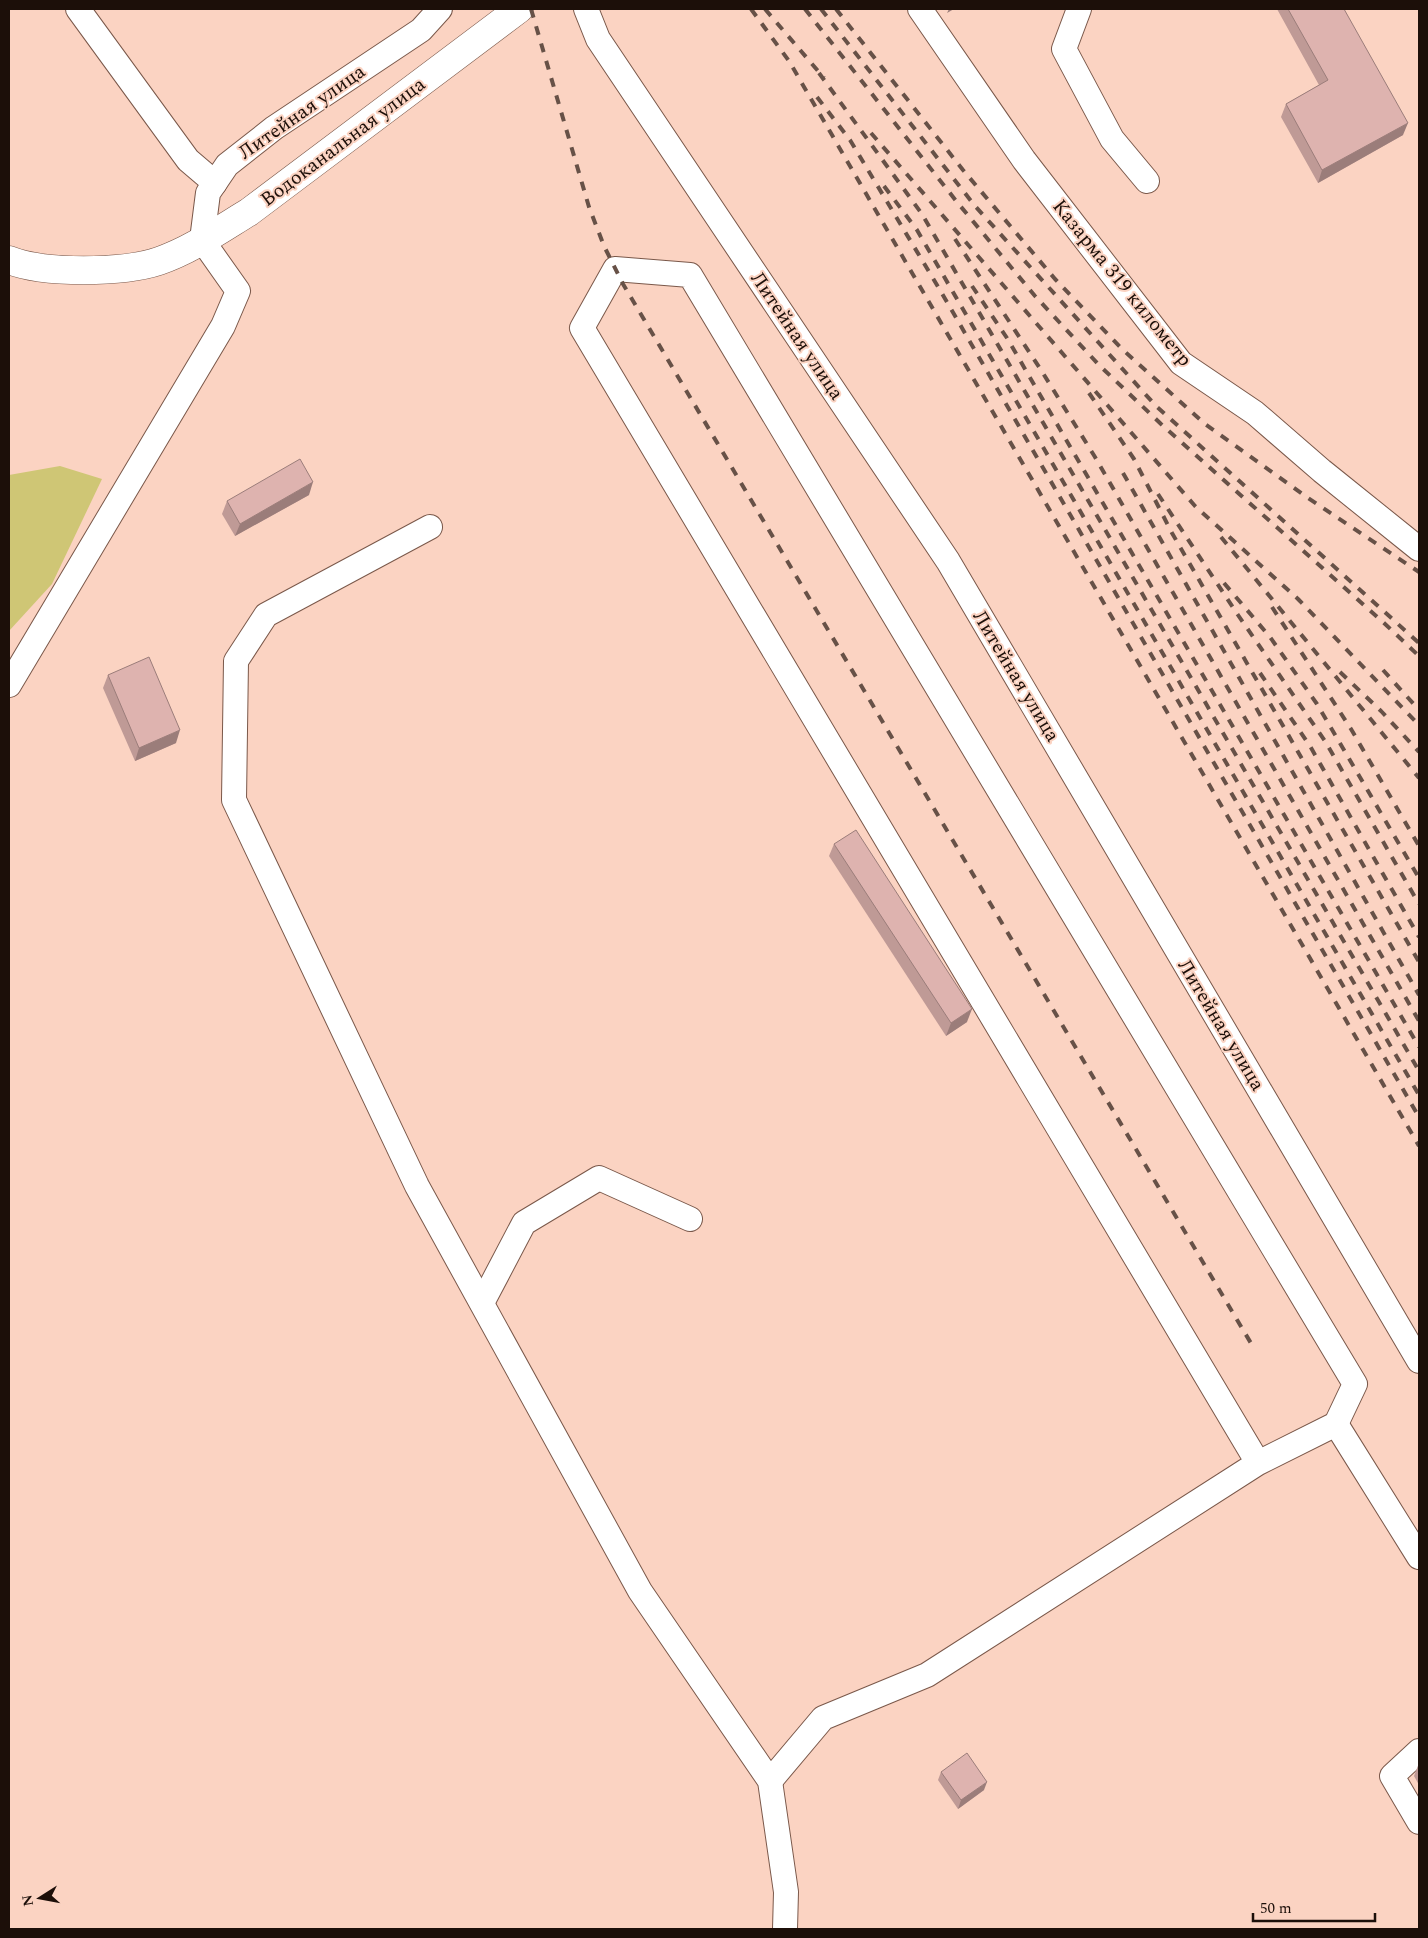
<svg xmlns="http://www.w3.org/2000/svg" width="1428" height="1938" font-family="Spectral,serif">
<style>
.green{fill:#cfc675}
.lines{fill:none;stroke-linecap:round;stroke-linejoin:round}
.minor-casing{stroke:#7a584a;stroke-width:26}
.major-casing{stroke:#7a584a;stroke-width:29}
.minor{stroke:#fff;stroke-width:24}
.major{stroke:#fff;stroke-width:28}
.rail{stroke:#675147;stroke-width:4;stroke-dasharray:9 9;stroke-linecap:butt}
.wall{fill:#bf9a96}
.shaded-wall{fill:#9b7d7a}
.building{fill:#deb3af;stroke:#9b7d7a}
.labels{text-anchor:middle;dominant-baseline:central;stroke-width:4;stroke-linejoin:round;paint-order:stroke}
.street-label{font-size:20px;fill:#1c0f09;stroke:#fbd3c2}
</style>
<rect width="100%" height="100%" fill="#fbd3c2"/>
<path class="green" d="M60,466L102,479L52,584L9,631V475Z"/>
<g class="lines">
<defs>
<g id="minor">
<path d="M78,9L188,160L215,183"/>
<path d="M586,9L598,39L948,561L1419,1361"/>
<path d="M920,9L1024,160L1181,363L1255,413L1322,471L1419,549"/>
<path d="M1079,9L1064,49L1112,139L1147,181"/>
<path d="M430,527L266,615L236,661L234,800L417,1186L640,1591L770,1781L786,1892L785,1929"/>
<path d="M9,685L223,326L238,291L202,240L208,193L227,165L274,128L421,30L440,9"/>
<path d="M482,1303L524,1223L599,1178L690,1219"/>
<path d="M1336,1424L1419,1557"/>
<path d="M1419,1751L1392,1776L1419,1822"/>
<path d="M770,1781L823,1718L927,1675L1258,1463L1336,1424L1355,1384L690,275L615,269L582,328L1258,1463"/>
</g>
<path id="major" d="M9,260C44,274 123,273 159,261C191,250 221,229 249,212L519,9"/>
</defs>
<use href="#minor" class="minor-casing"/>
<use href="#major" class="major-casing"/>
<use href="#minor" class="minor"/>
<use href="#major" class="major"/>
<g class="rail">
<path d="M531,9L589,207L604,246L623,284L1255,1350"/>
<path d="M751,9L789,61L1419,1146"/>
<path d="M765,9L824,78"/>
<path d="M805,9L957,202L1035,296L1099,365L1161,424L1384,623L1419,656"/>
<path d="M821,9L975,206L1156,406L1419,643"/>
<path d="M836,9L963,170L1055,279L1122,349L1205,424L1308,498L1419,572"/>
<path d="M819,73L922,214L1419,1071"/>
<path d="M817,97L850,140L940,290L1419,1117"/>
<path d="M871,133L1195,506L1298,599L1419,725"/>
<path d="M884,186L917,230L1419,1095"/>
<path d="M955,239L1041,370L1095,457L1419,1021"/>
<path d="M972,286L1007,338L1419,1047"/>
<path d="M1089,393L1134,459L1172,533L1419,962"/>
<path d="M1123,473L1419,995"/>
<path d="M1158,494L1238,615L1325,741L1419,904"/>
<path d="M1221,537L1419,778"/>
<path d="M1224,583L1270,637L1317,704L1419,878"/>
<path d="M1272,607L1351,729L1419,846"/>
<path d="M1383,670L1419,710"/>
<path d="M1340,672L1381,711L1419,752"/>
<path d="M1260,673L1310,746L1419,937"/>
</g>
</g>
<g class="wall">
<path d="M1277,9H1344L1403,135L1318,183L1281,117L1286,104L1319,85Z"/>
<path d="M309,495L235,536L222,514L227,501Z"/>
<path d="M108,675L176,743L135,761L103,688Z"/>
<path d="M834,844L967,1022L946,1036L829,856Z"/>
<path d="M1419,1763V1785L1414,1776Z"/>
<path d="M941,1772L984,1790L958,1809L938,1780Z"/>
</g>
<g class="shaded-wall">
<path d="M949,9H954L947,13Z"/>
<path d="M1408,123L1403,135L1318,183L1322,170Z"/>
<path d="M313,482L309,495L235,536L240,524Z"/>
<path d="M180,730L176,743L135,761L139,748Z"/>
<path d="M972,1009L967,1022L946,1036L951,1023Z"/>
<path d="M987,1782L984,1790L958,1809L961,1800Z"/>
</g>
<g class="building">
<path d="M1288,9H1344L1408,123L1322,170L1286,104L1328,80Z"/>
<path d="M300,459L313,482L240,524L227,501Z"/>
<path d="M149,657L180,730L139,748L108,675Z"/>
<path d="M856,830L972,1009L951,1023L834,844Z"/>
<path d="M967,1753L987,1782L961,1800L941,1772Z"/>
</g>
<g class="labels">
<g class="street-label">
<text transform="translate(302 112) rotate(-35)">Литейная улица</text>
<text transform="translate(343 142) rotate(-37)">Водоканальная улица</text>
<text transform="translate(1122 283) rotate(51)">Казарма 319 километр</text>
<text transform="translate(797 336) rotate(56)">Литейная улица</text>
<text transform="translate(1016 676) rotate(59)">Литейная улица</text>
<text transform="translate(1221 1025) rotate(59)">Литейная улица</text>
</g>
</g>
<rect width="1428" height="1938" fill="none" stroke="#1c0f09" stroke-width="20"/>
<g transform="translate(40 1898) rotate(259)" stroke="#fbd3c2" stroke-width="4" paint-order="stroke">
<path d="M0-4L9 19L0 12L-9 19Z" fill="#1c0f09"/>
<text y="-8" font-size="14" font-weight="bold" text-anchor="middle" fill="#1c0f09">N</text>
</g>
<path d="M1253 1913v8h122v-8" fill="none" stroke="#1c0f09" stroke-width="2.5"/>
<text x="1260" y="1913" font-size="15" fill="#1c0f09" stroke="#fbd3c2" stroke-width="4" paint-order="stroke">50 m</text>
</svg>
